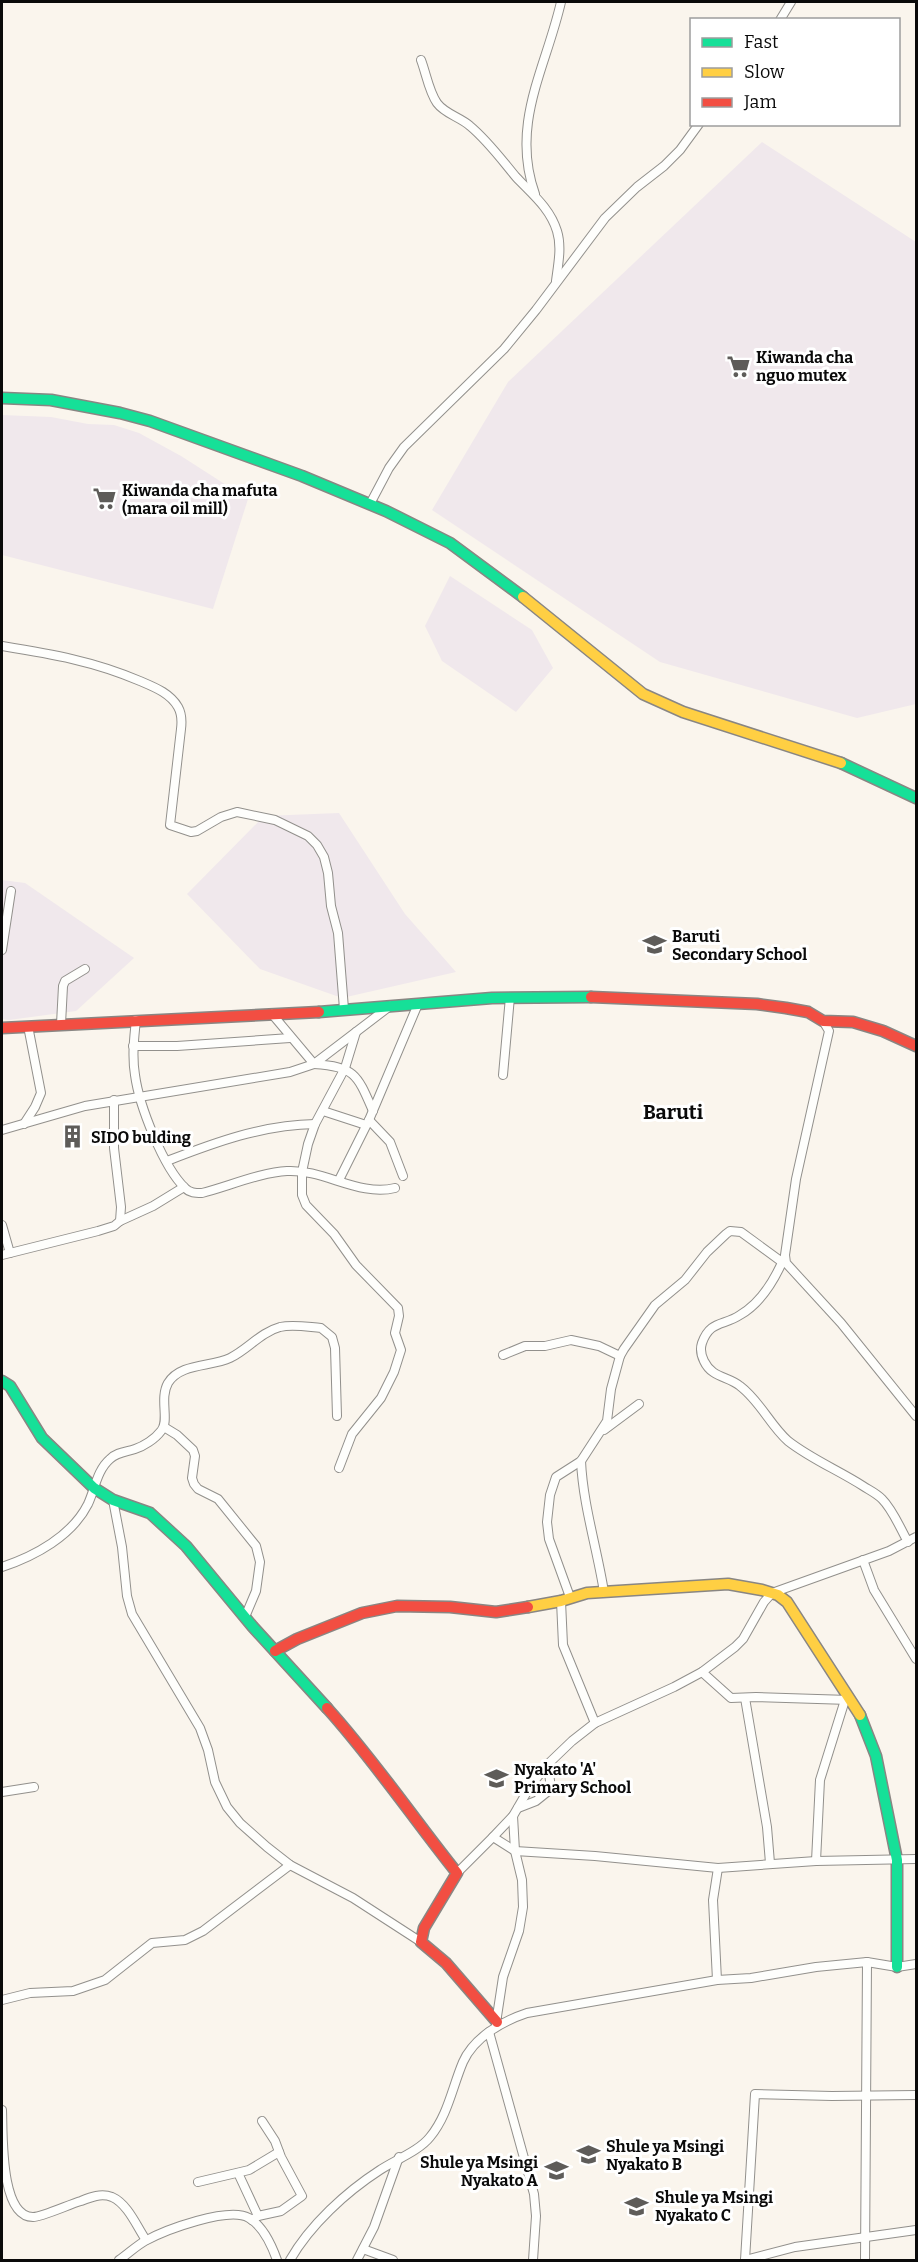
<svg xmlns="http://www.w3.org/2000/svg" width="918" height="2262" font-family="Bitter,serif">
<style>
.industrial{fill:#f0e8ec}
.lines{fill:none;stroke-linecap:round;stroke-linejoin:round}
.street-casing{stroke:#92908c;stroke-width:10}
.fast-casing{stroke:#898683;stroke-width:13}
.slow-casing{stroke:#898683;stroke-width:13}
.jam-casing{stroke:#898683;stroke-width:13}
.street{stroke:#fefefc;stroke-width:8}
.fast{stroke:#16e098;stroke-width:10}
.slow{stroke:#ffcf43;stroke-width:10}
.jam{stroke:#f24e42;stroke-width:10}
.labels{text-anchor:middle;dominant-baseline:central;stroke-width:6;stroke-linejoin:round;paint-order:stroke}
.poi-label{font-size:16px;font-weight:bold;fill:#0a0a0a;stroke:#fff;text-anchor:start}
.quarter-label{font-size:20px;font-weight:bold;fill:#0a0a0a;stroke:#fff}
</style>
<rect width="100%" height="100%" fill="#faf5ed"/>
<g class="industrial">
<path d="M762,142L916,242V704L857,718L660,662L432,510L508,382Z"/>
<path d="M2,415L51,417L88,424L114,425L139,433L181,456L248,499L213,609L2,555Z"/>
<path d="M450,576L532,630L553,668L516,712L442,661L425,626Z"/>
<path d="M339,813L405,914L456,972L342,998L260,969L187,894L264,816Z"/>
<path d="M2,880L25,883L134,958L76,1011L9,1020L2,1019Z"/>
</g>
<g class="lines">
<defs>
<g id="street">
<path d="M780,20L791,2"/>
<path d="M421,60C426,73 429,92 437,103C445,114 460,117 470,126C488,141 501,159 516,177C532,194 550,208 557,231C562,247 558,265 556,281"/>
<path d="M535,194C510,124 546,68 561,2"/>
<path d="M370,504L389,468L404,447L504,349L536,310L605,218L637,187L664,166L680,150L699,124"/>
<path d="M2,646C51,654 94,661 140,681C154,687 170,693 178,707C182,714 182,721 181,729L170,825L191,832L197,831L221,817L237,812L275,820L308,836L317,845L324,857L328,873L331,906L338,933L344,1009"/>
<path d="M2,950L11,891"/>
<path d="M272,1014L314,1064C355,1067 357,1074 373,1111"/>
<path d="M136,1020C134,1038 132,1057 135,1075C139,1105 163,1167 185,1188C190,1193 195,1193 202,1193C226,1187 262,1172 287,1171C324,1169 359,1197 395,1188"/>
<path d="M823,1021L829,1031L796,1179L785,1255L786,1263L841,1323L916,1416"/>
<path d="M61,1024L63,986L65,981L85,969"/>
<path d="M133,1046H177L290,1038"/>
<path d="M503,1075L510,997"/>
<path d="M323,1111L366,1125"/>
<path d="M369,1120L390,1142L403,1176"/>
<path d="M24,1124L35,1107L41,1093L28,1026"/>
<path d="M2,1130L85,1106L290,1072L314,1064L390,1006"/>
<path d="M167,1161C216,1142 262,1125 315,1124"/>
<path d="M339,1180L369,1120L418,1004"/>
<path d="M120,1221L153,1206L184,1187"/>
<path d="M2,1225L10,1253"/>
<path d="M2,1255L98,1231L114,1226L120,1221L121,1207L114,1148V1100"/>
<path d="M784,1258C775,1279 761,1303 740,1315C724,1326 710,1320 702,1343C700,1349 701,1355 704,1361C712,1378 728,1376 740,1386C760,1401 770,1425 788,1441C811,1459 838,1470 863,1486C869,1490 876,1493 882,1499C893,1510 900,1528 908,1542"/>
<path d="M503,1355L525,1346H545L571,1340L599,1346L620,1356"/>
<path d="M164,1427L177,1435L193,1450L195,1456L192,1478L194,1484L198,1489L218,1499L256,1546L260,1562L256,1591L245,1617"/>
<path d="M604,1430L639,1404"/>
<path d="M581,1461C583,1505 597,1548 604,1592"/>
<path d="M339,1468L352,1434L381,1398L394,1372L401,1350L395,1333L399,1316L398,1308L356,1265L334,1234L306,1205L302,1195V1172L308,1144L315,1124L345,1068L356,1032"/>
<path d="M113,1500L122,1547L127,1596L132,1614L200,1728L208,1750L215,1782L227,1807L240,1823L267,1847L290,1865L353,1898L421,1942"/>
<path d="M863,1560L874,1590L916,1659"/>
<path d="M2,1567C35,1556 72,1536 88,1504C95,1489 97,1470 110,1459C117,1452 126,1452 135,1449C144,1446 155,1439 161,1431C170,1421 159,1399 168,1383C180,1363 211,1367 230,1358C247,1350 261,1332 280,1327C293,1324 308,1327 321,1328L332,1337L335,1348L337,1416"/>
<path d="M570,1597L549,1539L547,1522L550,1495L556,1477L581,1461L607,1421L611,1389L620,1356L624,1349L655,1305L685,1280L707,1252L726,1234L730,1231L741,1232L782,1262"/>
<path d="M561,1601L563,1645L595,1723"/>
<path d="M702,1672L731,1698L756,1697L849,1700"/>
<path d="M745,1698L767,1827L770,1863"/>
<path d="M2,1792L34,1787"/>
<path d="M518,1808L536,1801L551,1789L548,1764"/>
<path d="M493,1837L513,1816"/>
<path d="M816,1861L820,1780L845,1700"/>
<path d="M457,1873L493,1837L515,1851L595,1856L718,1868L816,1861L916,1859"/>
<path d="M717,1980L713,1900L718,1868"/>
<path d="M2,2000L30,1993L73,1991L105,1980L152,1943L185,1940L203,1931L290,1865"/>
<path d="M496,2023L503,1977L519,1931L523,1907L522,1880L515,1851L513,1816L531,1785L548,1764L572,1741L595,1723L674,1687L702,1672L735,1647L743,1639L764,1602L772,1593L889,1551L916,1537"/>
<path d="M489,2032L534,2194L536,2216L533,2260"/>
<path d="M2,2110C3,2135 0,2217 33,2217C42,2217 70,2204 81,2201C91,2197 101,2193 112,2197C128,2204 137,2227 146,2240"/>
<path d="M238,2173L258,2216"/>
<path d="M198,2182L249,2170L279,2152"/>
<path d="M252,2220L258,2216L281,2211L302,2196L281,2157L275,2141L262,2121"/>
<path d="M363,2249L393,2260"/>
<path d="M119,2260C128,2254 136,2246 145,2241C165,2230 229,2206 249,2218C263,2226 272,2246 277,2260"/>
<path d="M290,2260C310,2225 346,2192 380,2170C395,2160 419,2151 430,2137C448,2115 452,2088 463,2062C474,2037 503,2021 527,2013L717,1980L751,1978L816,1967L867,1962L897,1967L916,1964"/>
<path d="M357,2260L374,2227L399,2157"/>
<path d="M745,2260L755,2094L832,2096L916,2095"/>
<path d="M745,2260L795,2247L916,2230"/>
<path d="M865,2260L867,1962"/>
</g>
<g id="fast">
<path d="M2,398L51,400L120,413L150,421L302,476L386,511L450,543L523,597"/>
<path d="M841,763L916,798"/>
<path d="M319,1012L492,998L591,997"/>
<path d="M2,1381L10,1386L42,1438L94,1488L113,1500L150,1513L186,1546L253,1627L327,1708"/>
<path d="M860,1715L876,1756L897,1860V1967"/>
</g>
<g id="slow">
<path d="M523,597L643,694L683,712L841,763"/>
<path d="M528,1607L561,1601L587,1593L728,1584L762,1590L778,1595L787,1602L860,1715"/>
</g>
<g id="jam">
<path d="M591,997L757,1004L786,1008L808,1012L823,1021L853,1022L883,1031L916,1046"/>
<path d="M2,1028L319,1012"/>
<path d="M275,1651L297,1639L362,1613L397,1606L450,1607L496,1612L528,1607"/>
<path d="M327,1708C374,1760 413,1818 457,1873L424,1928L421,1942L446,1963L497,2022"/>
</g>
</defs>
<use href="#street" class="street-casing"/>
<use href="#fast" class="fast-casing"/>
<use href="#slow" class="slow-casing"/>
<use href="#jam" class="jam-casing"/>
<use href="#street" class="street"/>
<use href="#fast" class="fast"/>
<use href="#slow" class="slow"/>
<use href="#jam" class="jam"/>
</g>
<defs>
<symbol id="supermarket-bare" viewBox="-9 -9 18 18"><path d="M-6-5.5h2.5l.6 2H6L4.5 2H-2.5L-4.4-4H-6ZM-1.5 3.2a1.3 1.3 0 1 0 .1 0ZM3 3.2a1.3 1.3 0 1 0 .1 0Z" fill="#5e5c59" stroke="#fff" stroke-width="2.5" paint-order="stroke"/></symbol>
<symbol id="school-bare" viewBox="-9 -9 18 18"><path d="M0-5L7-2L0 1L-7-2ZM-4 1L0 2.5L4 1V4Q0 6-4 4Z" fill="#5e5c59" stroke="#fff" stroke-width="2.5" paint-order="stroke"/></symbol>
<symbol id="building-bare" viewBox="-9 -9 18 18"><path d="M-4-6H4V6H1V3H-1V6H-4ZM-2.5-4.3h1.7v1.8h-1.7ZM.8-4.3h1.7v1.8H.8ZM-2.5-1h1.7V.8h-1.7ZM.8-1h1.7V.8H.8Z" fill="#5e5c59" stroke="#fff" stroke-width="2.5" paint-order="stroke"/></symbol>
</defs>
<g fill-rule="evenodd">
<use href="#supermarket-bare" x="722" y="350" width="33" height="33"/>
<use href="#supermarket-bare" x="88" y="482" width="33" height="33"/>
<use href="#school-bare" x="638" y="928" width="33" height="33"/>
<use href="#building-bare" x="56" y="1120" width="33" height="33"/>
<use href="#school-bare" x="480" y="1762" width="33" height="33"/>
<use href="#school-bare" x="572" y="2138" width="33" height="33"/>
<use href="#school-bare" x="540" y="2154" width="33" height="33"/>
<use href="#school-bare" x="620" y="2190" width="33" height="33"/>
</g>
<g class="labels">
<g class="poi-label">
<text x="756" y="357">Kiwanda cha<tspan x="756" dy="18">nguo mutex</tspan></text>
<text x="122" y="490">Kiwanda cha mafuta<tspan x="122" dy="18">(mara oil mill)</tspan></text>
<text x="672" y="936">Baruti<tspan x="672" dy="18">Secondary School</tspan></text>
<text x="91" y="1137">SIDO bulding</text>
<text x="514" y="1769">Nyakato 'A'<tspan x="514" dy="18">Primary School</tspan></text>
<text x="606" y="2146">Shule ya Msingi<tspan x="606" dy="18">Nyakato B</tspan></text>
<text x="538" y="2162" text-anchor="end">Shule ya Msingi<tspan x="538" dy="18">Nyakato A</tspan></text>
<text x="655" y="2197">Shule ya Msingi<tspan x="655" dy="18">Nyakato C</tspan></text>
</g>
<g class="quarter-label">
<text x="673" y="1112">Baruti</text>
</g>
</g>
<rect width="918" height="2262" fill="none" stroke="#0a0a0a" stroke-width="6"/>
<rect x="690" y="18" width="210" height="108" fill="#ffffff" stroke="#9d9d9d" stroke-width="1.5"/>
<rect x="702" y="38" width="30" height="9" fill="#16e098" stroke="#9d9d9d" stroke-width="1.5"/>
<text x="744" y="48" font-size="18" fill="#0a0a0a">Fast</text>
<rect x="702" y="68" width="30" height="9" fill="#ffcf43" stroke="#9d9d9d" stroke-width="1.5"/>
<text x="744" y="78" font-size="18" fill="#0a0a0a">Slow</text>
<rect x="702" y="98" width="30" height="9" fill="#f24e42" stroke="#9d9d9d" stroke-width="1.5"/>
<text x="744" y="108" font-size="18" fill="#0a0a0a">Jam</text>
</svg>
